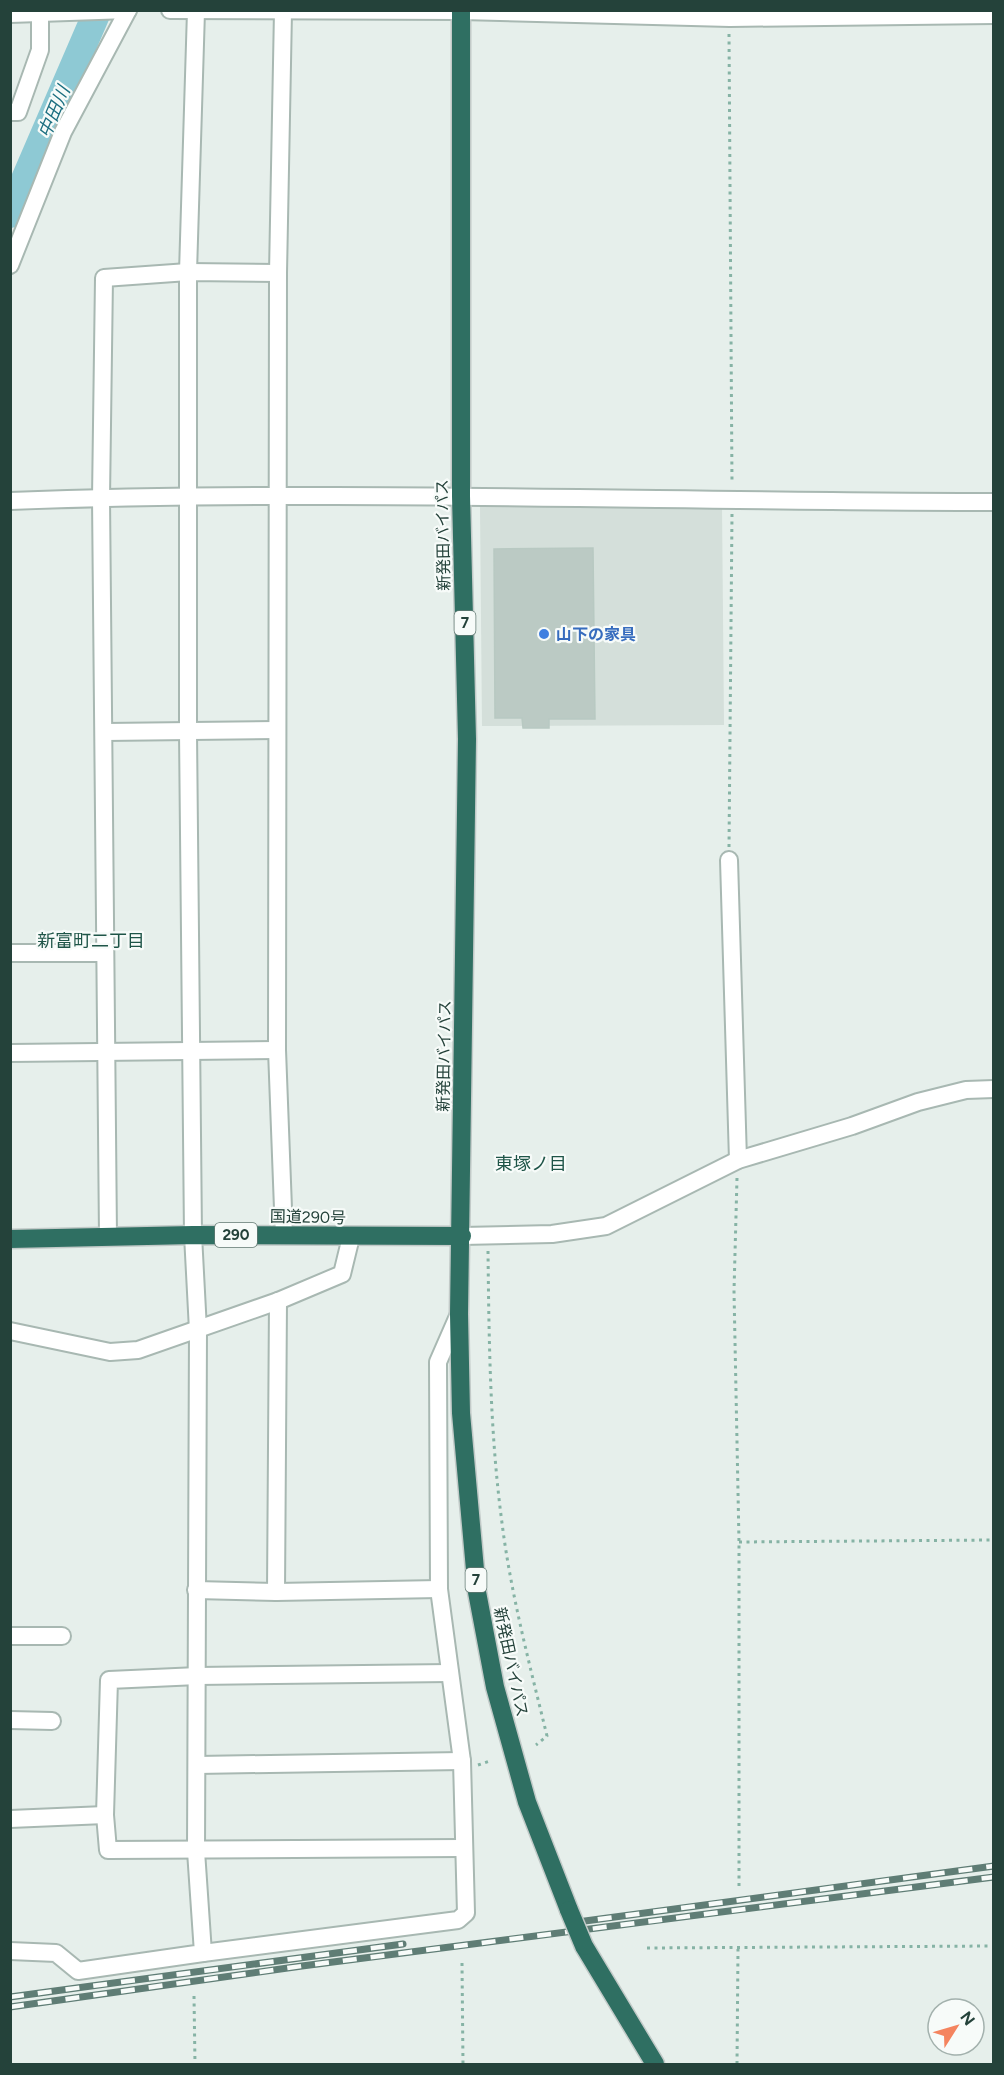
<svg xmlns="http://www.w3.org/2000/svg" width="1004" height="2075" font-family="Figtree,'Noto Sans JP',sans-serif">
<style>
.built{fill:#d4dfda}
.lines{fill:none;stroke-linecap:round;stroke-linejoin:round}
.river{stroke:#8ec9d4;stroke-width:28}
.building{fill:#bbcac4;stroke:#b8c9c2;stroke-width:1.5}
.minor-casing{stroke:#a8b8b2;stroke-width:20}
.highway-casing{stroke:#c2cac8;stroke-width:21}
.path{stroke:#86b3a5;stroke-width:3;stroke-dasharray:3 4.5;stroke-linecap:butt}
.minor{stroke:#fff;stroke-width:16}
.highway{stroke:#2f6f62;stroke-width:18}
.rail-casing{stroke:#5f7d75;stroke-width:7}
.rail{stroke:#f7fbf9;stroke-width:4.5;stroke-dasharray:14;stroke-linecap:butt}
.highway-bridge-casing{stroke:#c2cac8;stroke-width:21;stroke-linecap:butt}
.highway-bridge{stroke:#2f6f62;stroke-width:18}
.shop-dot{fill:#3f7fe0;stroke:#f7fbf9;stroke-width:2}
.labels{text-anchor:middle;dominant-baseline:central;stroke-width:4.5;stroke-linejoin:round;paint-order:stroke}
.shield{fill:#f7fbf9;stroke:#637a73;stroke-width:1.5}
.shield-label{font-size:15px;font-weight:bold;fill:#24423a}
.street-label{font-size:16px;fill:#24423a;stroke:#f7fbf9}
.shop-label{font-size:16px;font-weight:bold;fill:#366cbe;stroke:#f7fbf9;text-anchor:start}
.water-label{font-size:18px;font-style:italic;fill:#1c6f80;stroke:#f7fbf9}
.neighbourhood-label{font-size:18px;fill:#1f5548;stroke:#f7fbf9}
</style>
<rect width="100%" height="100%" fill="#e6efeb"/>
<path class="built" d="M722,506L724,725L482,726L480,507Z"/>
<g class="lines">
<path class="river" d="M10,214L98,10"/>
</g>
<path class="building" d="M593,548L595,719H549V728H523L522,718H495L494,549Z"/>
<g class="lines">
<defs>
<g id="minor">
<path d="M170,10L461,11L730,18L994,15"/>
<path d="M283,11L278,273L277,1050L284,1235"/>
<path d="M10,14L128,10"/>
<path d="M10,112H18L40,50V10"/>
<path d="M10,265L63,132L128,10"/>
<path d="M10,501C338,489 666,502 994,502"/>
<path d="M105,732L277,730"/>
<path d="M729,860L738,1160"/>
<path d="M10,953H104"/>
<path d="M10,1053L277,1050"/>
<path d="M108,1236L101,498L104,278L188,272L278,273"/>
<path d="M462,1236L552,1234L606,1226L738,1160L852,1126L918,1102L966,1090L994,1089"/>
<path d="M10,1331L110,1352L138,1350L278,1301L342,1274L351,1237"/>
<path d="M196,1590L276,1592L439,1589"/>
<path d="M276,1592L278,1301"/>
<path d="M10,1636H62"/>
<path d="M450,1673L198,1676L109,1680L105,1815L108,1850L462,1848"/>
<path d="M10,1720L52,1721"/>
<path d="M197,1765L462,1761"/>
<path d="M10,1819L105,1815"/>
<path d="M10,1951L56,1953L78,1971L203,1953L196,1851L198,1330L193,1235L188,732V272L196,11"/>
<path d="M203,1953L458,1920L466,1913L462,1761L439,1589L438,1362L459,1314"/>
</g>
<g id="highway">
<path d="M461,10V496L467,739L459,1314L461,1413L477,1592L495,1687L527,1802L569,1910"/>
<path d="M10,1239L193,1235L462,1236"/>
<path d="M584,1946L655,2064"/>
</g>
</defs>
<use href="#minor" class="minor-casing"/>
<use href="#highway" class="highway-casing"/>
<g class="path">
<path d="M729,34L732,484"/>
<path d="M729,847L732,514"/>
<path d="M737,1178L734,1291L739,1542V1887"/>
<path d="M488,1251C489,1342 490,1433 502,1523C511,1595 530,1666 547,1736L536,1745"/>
<path d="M739,1542L994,1540"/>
<path d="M478,1765L490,1761"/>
<path d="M647,1948L994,1946"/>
<path d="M462,1963L463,2064"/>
<path d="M194,1996L195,2064"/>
<path d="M737,2064L738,1949"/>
</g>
<use href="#minor" class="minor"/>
<use href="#highway" class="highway"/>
<defs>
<g id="rail">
<path d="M570,1923L994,1866"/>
<path d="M10,1997L403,1944"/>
<path d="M10,2007L302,1966L994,1877"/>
</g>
</defs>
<use href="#rail" class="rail-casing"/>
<use href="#rail" class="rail"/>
<defs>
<path id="highway-bridge" d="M569,1910L584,1946"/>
</defs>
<use href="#highway-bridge" class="highway-bridge-casing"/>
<use href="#highway-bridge" class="highway-bridge"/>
</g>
<circle class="shop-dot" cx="544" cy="634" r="6"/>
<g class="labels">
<g class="shield">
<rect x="454.5" y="611" width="21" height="24" rx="4.5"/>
<rect x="215" y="1223" width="42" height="24" rx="4.5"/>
<rect x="465.5" y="1568" width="21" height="24" rx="4.5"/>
</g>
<g class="shield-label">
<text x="465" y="623">7</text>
<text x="236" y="1235">290</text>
<text x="476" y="1580">7</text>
</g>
<g class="street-label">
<text transform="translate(443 535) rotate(-91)">新発田バイパス</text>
<text transform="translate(444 1056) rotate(-89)">新発田バイパス</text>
<text transform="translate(308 1217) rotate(1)">国道290号</text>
<text transform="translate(511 1662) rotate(78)">新発田バイパス</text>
</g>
<g class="shop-label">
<text x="556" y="634">山下の家具</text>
</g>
<g class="water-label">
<text transform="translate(54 112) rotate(-67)">中田川</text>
</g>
<g class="neighbourhood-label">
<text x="91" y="941">新富町二丁目</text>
<text x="531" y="1164">東塚ノ目</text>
</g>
</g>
<rect width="1004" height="2075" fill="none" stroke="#24423a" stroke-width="24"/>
<g transform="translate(956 2027) rotate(53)"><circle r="28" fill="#f7fbf9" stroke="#a3b1ad" stroke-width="1.5"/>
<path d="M0-4.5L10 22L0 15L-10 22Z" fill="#f4845f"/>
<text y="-9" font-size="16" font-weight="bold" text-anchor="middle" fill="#24423a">N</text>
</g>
</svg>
